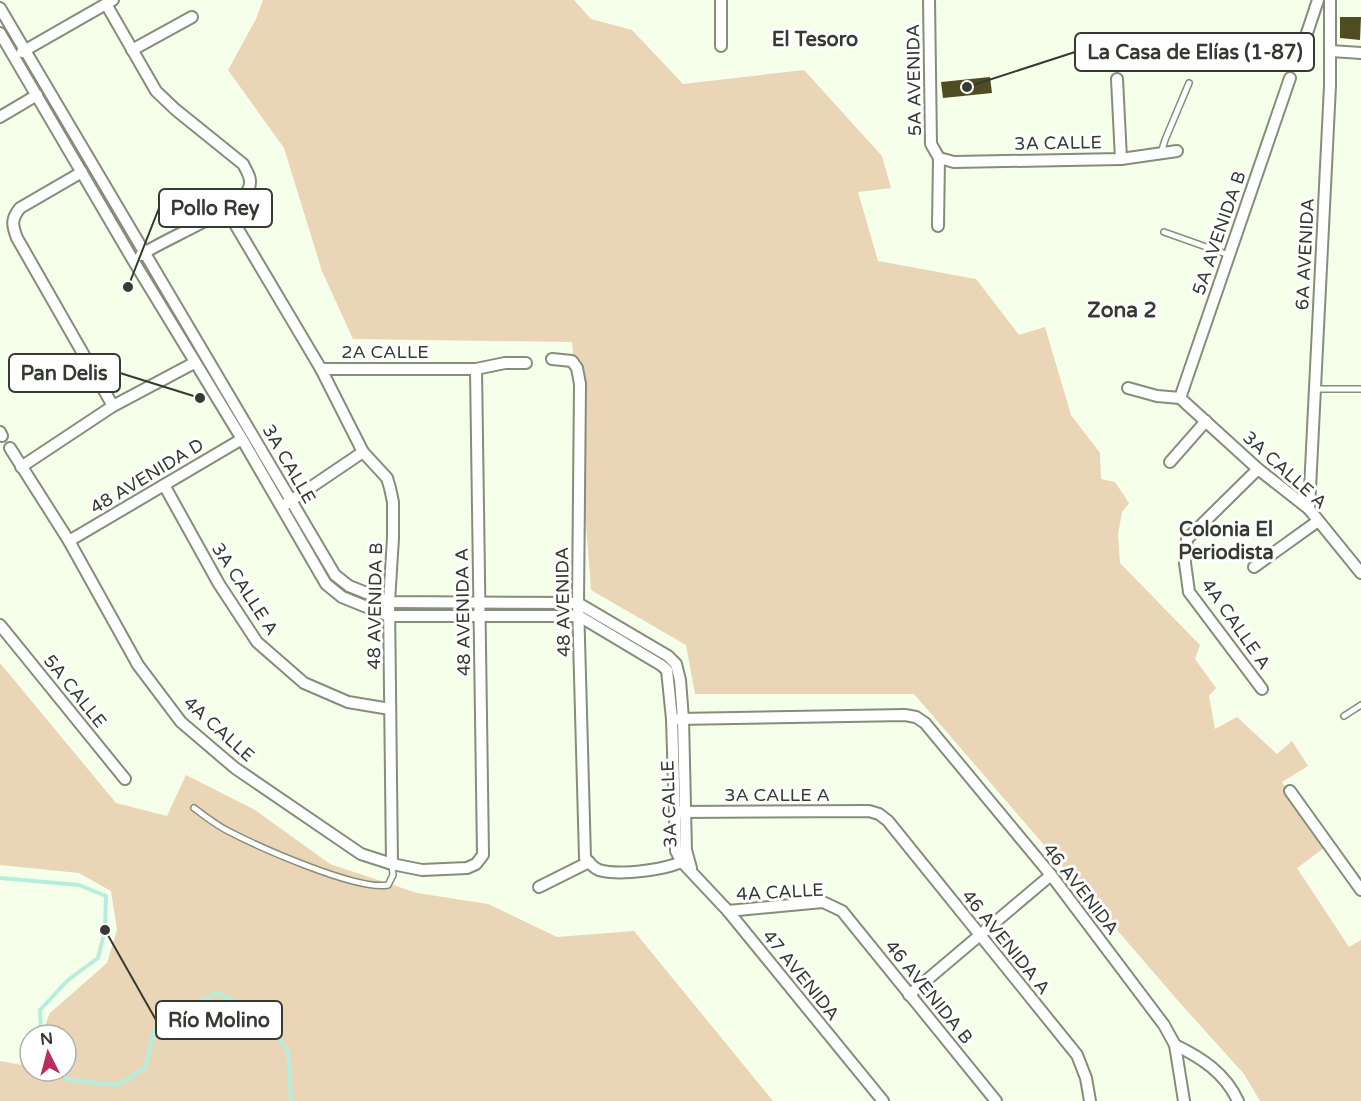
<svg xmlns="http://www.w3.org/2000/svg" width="1361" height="1101" font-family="'Varela Round',sans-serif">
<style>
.green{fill:#ead5b6}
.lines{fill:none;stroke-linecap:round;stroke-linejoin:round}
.stream{stroke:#b6eede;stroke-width:4}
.building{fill:#504c22}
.service-casing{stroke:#858d7b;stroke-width:8}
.minor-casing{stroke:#858d7b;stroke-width:14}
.service{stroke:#fff;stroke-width:5}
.minor{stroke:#fff;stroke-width:10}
.labels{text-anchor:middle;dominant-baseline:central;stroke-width:6;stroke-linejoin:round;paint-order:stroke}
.street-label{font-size:18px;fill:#363a32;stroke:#fff}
.neighbourhood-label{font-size:20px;font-weight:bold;fill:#363a32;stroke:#fff}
.quarter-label{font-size:21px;font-weight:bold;fill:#363a32;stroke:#fff}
.leader{fill:none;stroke:#363a32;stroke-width:2}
.callout-dot{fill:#363a32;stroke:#fff;stroke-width:2}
.callout{fill:#fff;stroke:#363a32;stroke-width:2}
.callout-label{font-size:20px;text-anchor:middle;font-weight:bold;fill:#363a32}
</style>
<rect width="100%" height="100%" fill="#f5ffea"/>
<g class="green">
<path d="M263,0H574L591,19L632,30L683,84L804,70L882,156L891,188L858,192L878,261L976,279L1019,335L1045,327L1071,415L1100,453L1101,479L1115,482L1129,503L1122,512L1118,534L1120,563L1200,645L1195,659L1216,688L1209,696L1215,729L1237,717L1277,754L1292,741L1308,766L1282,782L1324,848L1297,868L1349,947L1361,940V1101H1260L1244,1074L1180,1003L914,694H695L686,645L591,590L572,342L353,339L322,271L284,148L228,70L256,19Z"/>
<path d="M0,663L116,803L167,816L186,775L255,810L330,864L417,893L488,904L557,937L634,931L773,1101H0V1061L28,1066L30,1062V1071H66V1035H41L50,1013L107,963L117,930L111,891L79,873L0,865Z"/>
</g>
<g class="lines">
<g class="stream">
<path d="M0,878L79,885L106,896L105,930L98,958L68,980L40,1010L41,1035"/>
<path d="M60,1071L68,1080L117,1085L145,1068L154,1031L191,1005L217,993L259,1012L288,1051L291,1101"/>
</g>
</g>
<g class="building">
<path d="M1340,17H1361L1360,40L1340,38Z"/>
<path d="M990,77L992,93L943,98L941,82Z"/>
</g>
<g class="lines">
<defs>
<g id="service">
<path d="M1161,153L1165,140L1189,83"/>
<path d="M1164,232L1229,255"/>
<path d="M1315,389H1361"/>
<path d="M1344,716L1361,705"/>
<path d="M194,808C205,816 216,825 228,831C259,847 357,891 388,885L393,875L392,864"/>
</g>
<g id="minor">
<path d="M721,0V46"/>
<path d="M929,0L931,144L939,158L938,226"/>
<path d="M106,4L156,91L176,110L243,164C248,173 253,181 248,190C240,209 162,240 141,255"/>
<path d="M0,8L335,575L349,586L389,602L578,603L668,656L676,664L680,680L683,719L686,850L691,868"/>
<path d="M0,33L133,260L242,439L326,584L342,597L389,616H579L661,665L667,670L672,719L676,851L682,862L728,911L883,1101"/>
<path d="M132,50L192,17"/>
<path d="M1331,51L1361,53"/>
<path d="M22,52L113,0"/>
<path d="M1297,63L1318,0"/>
<path d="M1117,79L1121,159"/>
<path d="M0,117L37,95"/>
<path d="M939,158L954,162L1121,159L1177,151"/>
<path d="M82,172L20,208C11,219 12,225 17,238L113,406"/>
<path d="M226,209L321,369L363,452L387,478L390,488L393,502V538L389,602L392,864"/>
<path d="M552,359L572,361L577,368L580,384L578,603L585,858C589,862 593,868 599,870C619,876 669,870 687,859"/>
<path d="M321,369H476L505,363H526"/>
<path d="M1128,388L1157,396L1180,398"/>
<path d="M1180,398L1290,78"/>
<path d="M1180,398L1258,469L1309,509L1361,573"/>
<path d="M0,432L2,436"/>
<path d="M10,448L69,541L138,665L181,722L235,768L361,854L392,864L422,870L467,868L476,864L483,855L476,369"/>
<path d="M1170,462L1206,421"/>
<path d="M21,467L113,406L194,363"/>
<path d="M1258,469L1187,539L1185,563L1189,592L1262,689"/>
<path d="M164,485L219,584L257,642L304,683L348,702L390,709"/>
<path d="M286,504L363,452"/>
<path d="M1309,509L1330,86V0"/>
<path d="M69,541L242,439"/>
<path d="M1254,567L1318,521"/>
<path d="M0,625L125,779"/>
<path d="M678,719L905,715L916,717L925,723L1051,875L1164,1025L1175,1045L1184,1101"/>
<path d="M1290,791L1361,890"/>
<path d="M678,812L869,811L879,814L888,821L1077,1055L1086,1078L1090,1101"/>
<path d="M539,887L589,862"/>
<path d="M728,911L823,902L842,911L996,1101"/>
<path d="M909,995L1051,875"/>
<path d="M1175,1045C1202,1058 1225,1073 1238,1101"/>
</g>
</defs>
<use href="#service" class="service-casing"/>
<use href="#minor" class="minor-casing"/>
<use href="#service" class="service"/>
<use href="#minor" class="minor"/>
</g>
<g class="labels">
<g class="street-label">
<text transform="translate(914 80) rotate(-91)">5A AVENIDA</text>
<text transform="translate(1058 143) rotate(-1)">3A CALLE</text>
<text transform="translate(1219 233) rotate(-71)">5A AVENIDA B</text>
<text transform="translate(1305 254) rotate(-87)">6A AVENIDA</text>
<text x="385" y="352">2A CALLE</text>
<text transform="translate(289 464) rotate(60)">3A CALLE</text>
<text transform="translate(1285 470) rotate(42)">3A CALLE A</text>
<text transform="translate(147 476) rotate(-31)">48 AVENIDA D</text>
<text transform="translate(245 589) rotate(57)">3A CALLE A</text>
<text transform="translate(563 602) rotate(-91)">48 AVENIDA</text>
<text transform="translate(375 606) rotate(-89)">48 AVENIDA B</text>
<text transform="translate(463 612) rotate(-91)">48 AVENIDA A</text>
<text transform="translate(1236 624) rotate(55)">4A CALLE A</text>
<text transform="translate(75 691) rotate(51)">5A CALLE</text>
<text transform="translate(219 729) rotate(42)">4A CALLE</text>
<text x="777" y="795">3A CALLE A</text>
<text transform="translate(669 804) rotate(-92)">3A CALLE</text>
<text transform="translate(1081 889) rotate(52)">46 AVENIDA</text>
<text transform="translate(780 892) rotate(-3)">4A CALLE</text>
<text transform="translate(1006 942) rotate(51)">46 AVENIDA A</text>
<text transform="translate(801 975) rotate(51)">47 AVENIDA</text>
<text transform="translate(929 992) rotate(51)">46 AVENIDA B</text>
</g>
<g class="neighbourhood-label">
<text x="815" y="40">El Tesoro</text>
<text x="1226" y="530">Colonia El<tspan x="1226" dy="23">Periodista</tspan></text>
</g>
<g class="quarter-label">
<text x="1122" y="310">Zona 2</text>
</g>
</g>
<path class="leader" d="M967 87L1075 52M128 287L159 208M200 398L120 373M105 930L156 1020"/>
<g class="callout-dot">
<circle cx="967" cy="87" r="6"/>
<circle cx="128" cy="287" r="6"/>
<circle cx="200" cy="398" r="6"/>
<circle cx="105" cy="930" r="6"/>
</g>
<g class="callout">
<rect x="1075" y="33" width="239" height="38" rx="6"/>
<rect x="159" y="189" width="113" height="38" rx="6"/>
<rect x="9" y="354" width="111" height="38" rx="6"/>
<rect x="156" y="1001" width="126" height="38" rx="6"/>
</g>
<g class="callout-label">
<text x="1195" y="59">La Casa de Elías (1-87)</text>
<text x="215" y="215">Pollo Rey</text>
<text x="64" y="380">Pan Delis</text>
<text x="219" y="1027">Río Molino</text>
</g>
<g transform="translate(48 1053) rotate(354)"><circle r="28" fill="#ffffff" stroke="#afb0ad" stroke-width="1.5"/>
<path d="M0-4.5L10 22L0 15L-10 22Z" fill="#bb2d5f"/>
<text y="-9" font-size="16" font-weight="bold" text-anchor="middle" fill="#363a32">N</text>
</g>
</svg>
